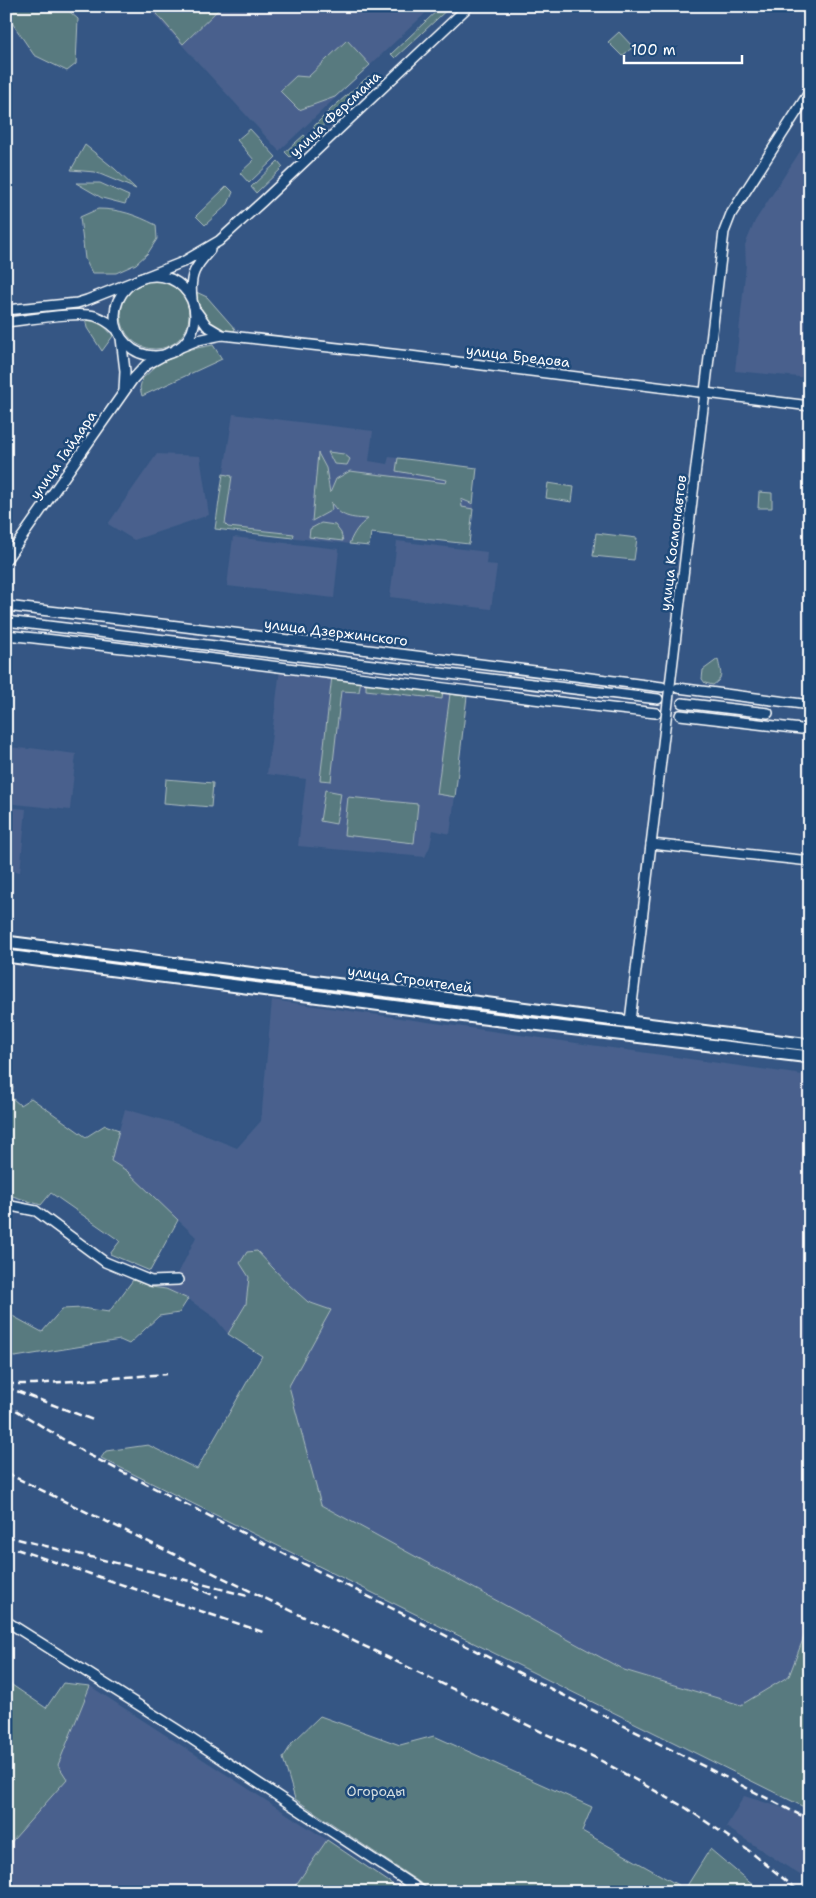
<svg xmlns="http://www.w3.org/2000/svg" width="816" height="1898" font-family="'Shantell Sans',sans-serif">
<style>
.built{fill:#48618d}
.green{fill:#587a7f;stroke:#acbcbf}
.lines{fill:none;stroke-linecap:round;stroke-linejoin:round}
.minor-casing{stroke:#fff;stroke-width:12}
.major-casing{stroke:#fff;stroke-width:15}
.minor{stroke:#1f4a7a;stroke-width:9}
.major{stroke:#1f4a7a;stroke-width:11}
.rail{stroke:#fff;stroke-width:2.5;stroke-dasharray:8 4;stroke-linecap:butt}
.labels{text-anchor:middle;dominant-baseline:central;stroke-width:5;stroke-linejoin:round;paint-order:stroke}
.street-label{font-size:14px;fill:#fff;stroke:#1f4a7a}
.park-label{font-size:14px;fill:#d5dedf;stroke:#1f4a7a}
</style>
<rect width="100%" height="100%" fill="#355684"/>
<filter id="ink" filterUnits="userSpaceOnUse"><feTurbulence type="fractalNoise" baseFrequency=".02" numOctaves="2"/><feDisplacementMap in="SourceGraphic" scale="10" xChannelSelector="R" yChannelSelector="G"/><feConvolveMatrix kernelMatrix="1 2 1 2 8 2 1 2 1" color-interpolation-filters="sRGB"/></filter>
<g filter="url(#ink)">
<g class="built">
<path d="M124,6H433L279,151L151,11Z"/>
<path d="M810,136V378L735,371L746,265L745,245L755,221Z"/>
<path d="M233,414L373,431L369,461L387,464L389,457L477,468L469,544L371,533L369,546L215,529Z"/>
<path d="M157,454L200,456L209,515L134,540L108,524Z"/>
<path d="M233,537L339,549L334,598L227,586Z"/>
<path d="M397,541L487,552L486,564L497,565L491,609L390,597Z"/>
<path d="M280,669L468,696L450,834L433,830L430,846L425,857L298,846L306,779L267,774Z"/>
<path d="M6,747L29,749L30,748L76,754L70,810L6,803Z"/>
<path d="M6,807L26,809L20,872L6,870Z"/>
<path d="M272,1000L810,1076V1621L789,1676L742,1705L624,1670L321,1505L289,1385L331,1310L308,1302L289,1285L249,1277L246,1304L228,1334L215,1318L188,1299L166,1289L182,1266L196,1237L127,1172L111,1160L125,1109L177,1124L237,1148L261,1121Z"/>
<path d="M90,1686L327,1840L291,1892H6V1848L66,1779L58,1765Z"/>
<path d="M744,1796L810,1816V1884L800,1875L726,1827Z"/>
</g>
<g class="green">
<path d="M6,6H63L78,19L76,64L67,71L34,55L6,14Z"/>
<path d="M150,6H222L183,44Z"/>
<path d="M442,6H451L395,58L391,54Z"/>
<path d="M619,32L633,47L622,56L608,42Z"/>
<path d="M347,40L370,65L335,97L299,110L280,91L296,76L308,77Z"/>
<path d="M369,76L373,79L317,131L313,127L331,109Z"/>
<path d="M250,129L276,157L249,183L240,173L254,160L237,140Z"/>
<path d="M304,135L309,140L290,157L285,152Z"/>
<path d="M85,145L115,169L136,189L95,172L71,170Z"/>
<path d="M278,161L283,167L256,193L251,187Z"/>
<path d="M76,183H100L129,196L125,204L102,198Z"/>
<path d="M227,186L233,192L228,204L205,225L196,216Z"/>
<path d="M98,209C120,209 136,215 156,225L157,239L148,253L136,264L116,273H92L85,259L80,217Z"/>
<circle cx="155" cy="315" r="34"/>
<path d="M194,291L207,297L235,329L233,333C209,326 199,316 194,291Z"/>
<path d="M85,318C98,318 105,327 113,336L102,351L87,328Z"/>
<path d="M213,345L222,359L142,396L140,388L142,379L156,366L181,351Z"/>
<path d="M328,452L344,454L350,459L347,465L334,464Z"/>
<path d="M318,453L326,468L330,493L336,479L350,471L446,483L447,480L396,471L398,458L477,468L473,504L461,499L462,507L473,509L469,544L371,533L369,546L349,544C354,532 359,525 368,519C352,518 340,518 331,502L332,510L312,521Z"/>
<path d="M223,474L232,476L225,524L228,527L294,534L293,538L215,529Z"/>
<path d="M548,483L574,487L572,502L546,498Z"/>
<path d="M759,492L772,493V508H758Z"/>
<path d="M321,523L335,525L341,533L343,541L309,537L310,529Z"/>
<path d="M596,533L637,538L634,560L593,556Z"/>
<path d="M718,659C720,672 725,677 713,685L705,683L702,679L703,670Z"/>
<path d="M332,676L361,679L359,692L341,691L331,781L320,780Z"/>
<path d="M366,680L443,689L442,699L366,690Z"/>
<path d="M450,694L467,696L455,797L437,794Z"/>
<path d="M166,779L213,783L211,807L164,803Z"/>
<path d="M325,790L341,793L336,824L320,821Z"/>
<path d="M348,797L418,804L414,843L344,835Z"/>
<path d="M6,1079L13,1086L12,1098L20,1105L31,1098L86,1137L105,1125L119,1130L111,1161L127,1171L178,1220L150,1271L110,1254L120,1241L51,1193L41,1205L6,1194Z"/>
<path d="M257,1251L289,1285L308,1302L331,1310L289,1386L321,1505L624,1670L741,1705L789,1676L810,1621V1810L101,1458L106,1451L148,1445L197,1469L262,1356L228,1334L246,1304L249,1277L240,1263L247,1252Z"/>
<path d="M133,1280L151,1287L166,1289L188,1299L179,1313L159,1316L129,1344L120,1340L15,1357L6,1356L7,1313L42,1332L62,1309L82,1308L109,1312Z"/>
<path d="M6,1681L46,1708L63,1683L90,1686L58,1765L67,1779L6,1848Z"/>
<path d="M320,1716L400,1745L434,1736L592,1807L582,1831L685,1889L710,1849L761,1892H434L295,1799L283,1758L293,1742Z"/>
<path d="M327,1840L404,1892H291Z"/>
</g>
<g class="lines">
<defs>
<g id="minor">
<circle cx="155" cy="316" r="40"/>
<path d="M192,298C189,275 195,267 210,250"/>
<path d="M6,310L77,303L87,300L183,262L219,241L263,201L469,6"/>
<path d="M197,312L207,326L222,335"/>
<path d="M6,322C28,320 76,311 95,316C103,319 110,323 115,328"/>
<path d="M121,338L125,371L124,391"/>
<path d="M176,349L198,340L222,335L410,356L810,406"/>
<path d="M6,560L133,379L146,365L170,352"/>
<path d="M6,606L178,626L662,687"/>
<path d="M6,621L658,699"/>
<path d="M6,635C223,657 439,690 656,713"/>
<path d="M678,688L810,705"/>
<path d="M682,703L768,713"/>
<path d="M680,715L810,730"/>
<path d="M651,844L810,861"/>
<path d="M630,1021L724,232L731,214L810,91"/>
<path d="M6,1205L36,1211L105,1262L151,1281L178,1280"/>
<path d="M6,1621L178,1730L423,1892"/>
</g>
<g id="major">
<path d="M6,942L810,1045"/>
<path d="M6,956L475,1017L810,1057"/>
</g>
</defs>
<use href="#minor" class="minor-casing"/>
<use href="#major" class="major-casing"/>
<use href="#minor" class="minor"/>
<use href="#major" class="major"/>
<g class="rail">
<path d="M6,1384H34L167,1374"/>
<path d="M6,1387L93,1420"/>
<path d="M6,1404L87,1454L810,1820"/>
<path d="M6,1473L598,1759L686,1808L752,1853L800,1892"/>
<path d="M6,1536C87,1557 167,1574 247,1596"/>
<path d="M16,1549L266,1633"/>
<path d="M193,1587L218,1597"/>
</g>
</g>
</g>
<g class="labels">
<g class="street-label">
<text transform="translate(335 114) rotate(-43)">улица Ферсмана</text>
<text transform="translate(518 356) rotate(7)">улица Бредова</text>
<text transform="translate(63 455) rotate(-55)">улица Гайдара</text>
<text transform="translate(673 543) rotate(-83)">улица Космонавтов</text>
<text transform="translate(336 632) rotate(7)">улица Дзержинского</text>
<text transform="translate(410 979) rotate(8)">улица Строителей</text>
</g>
<g class="park-label">
<text x="376" y="1791">Огороды</text>
</g>
</g>
<rect width="816" height="1898" fill="none" stroke="#1f4a7a" stroke-width="25"/>
<rect x="12" y="12" width="791" height="1873" fill="none" stroke="#fff" stroke-width="2" filter="url(#ink)"/>
<path d="M624 55v8h118v-8" fill="none" stroke="#ffffff" stroke-width="2.5"/>
<text x="631" y="55" font-size="15" fill="#ffffff" stroke="#1f4a7a" stroke-width="4" paint-order="stroke">100 m</text>
</svg>
